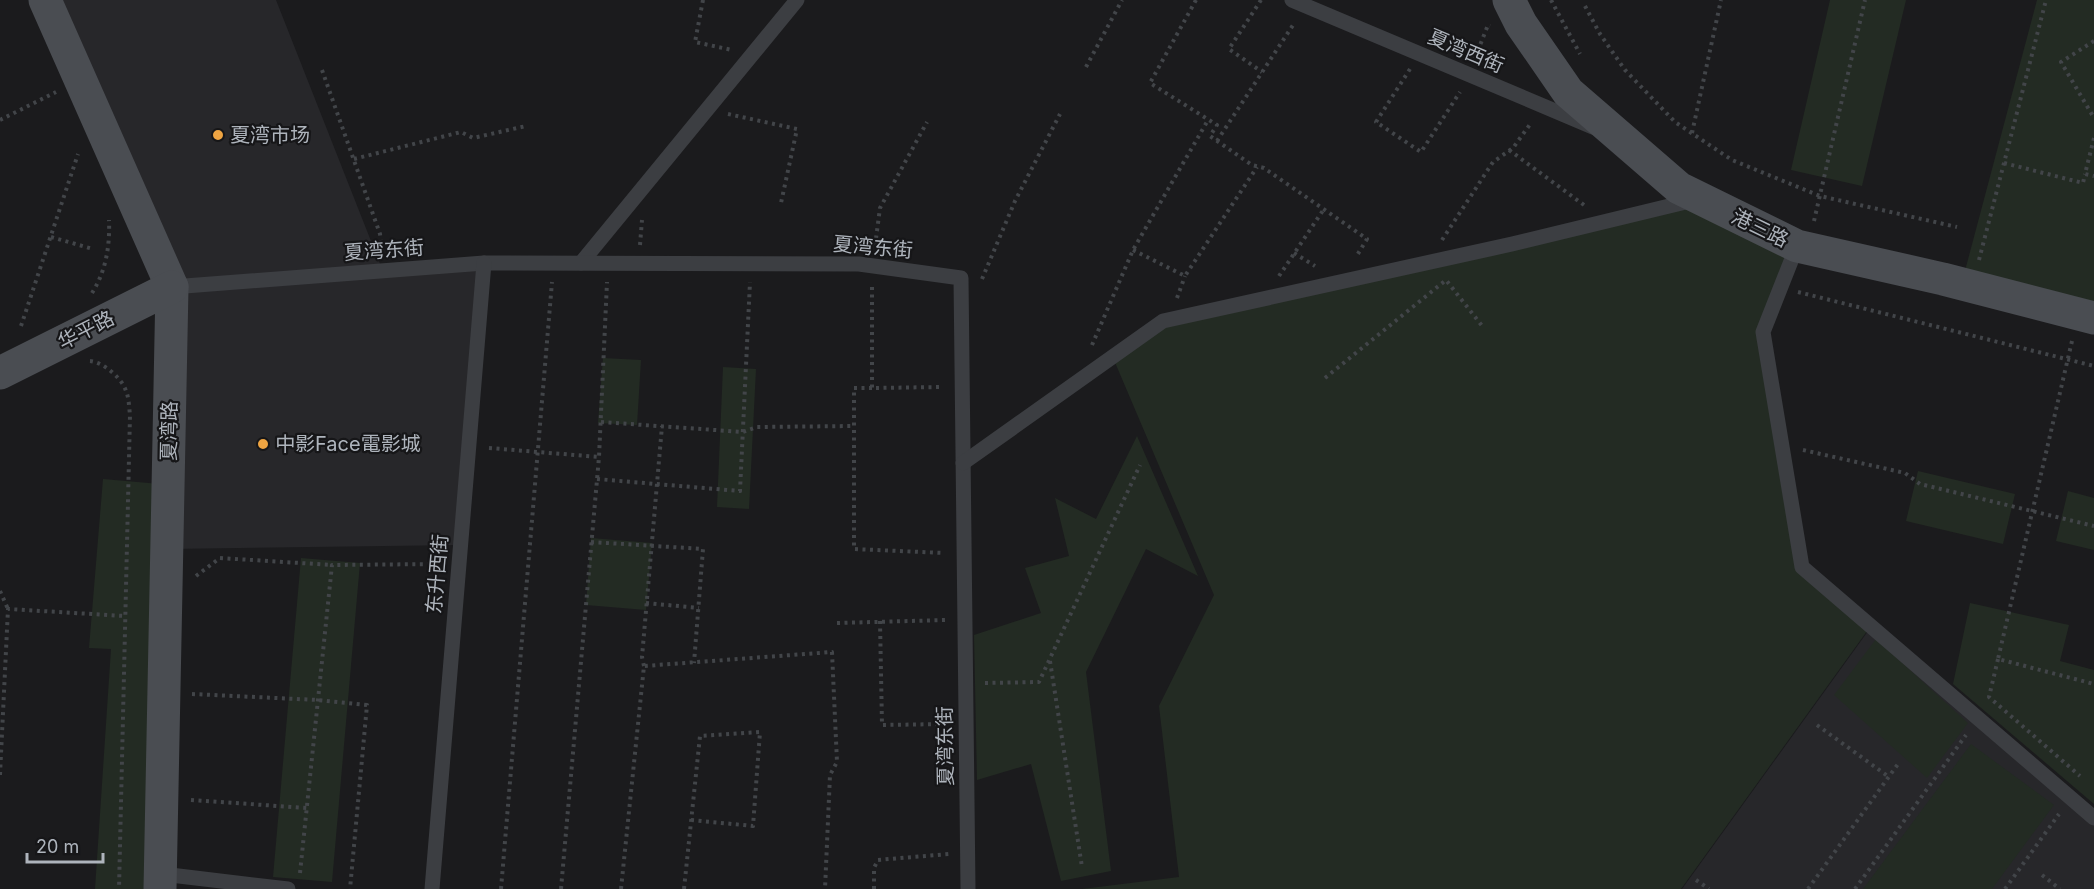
<svg xmlns="http://www.w3.org/2000/svg" width="2094" height="889" font-family="Inter,'Noto Sans SC',sans-serif">
<style>
.built{fill:#27272a}
.green{fill:#232b23}
.lines{fill:none;stroke-linecap:round;stroke-linejoin:round}
.path{stroke:#424549;stroke-width:4;stroke-dasharray:3 4.5;stroke-linecap:butt}
.lane{stroke:#3c3e42;stroke-width:15}
.secondary{stroke:#4a4d52;stroke-width:33}
.poi-dot{fill:#eea442;stroke:#161618;stroke-width:2}
.labels{text-anchor:middle;dominant-baseline:central;stroke-width:4.5;stroke-linejoin:round;paint-order:stroke}
.street-label{font-size:20px;fill:#aeb4bc;stroke:#161618}
.poi-label{font-size:20px;fill:#aeb4bc;stroke:#161618;text-anchor:start}
</style>
<rect width="100%" height="100%" fill="#1b1b1d"/>
<g class="built">
<path d="M47,0H276L382,269L172,285Z"/>
<path d="M482,265L460,545L168,549L173,288Z"/>
<path d="M1871,627L2094,819V889H1682Z"/>
</g>
<g class="green">
<path d="M1830,0H1906L1862,186L1791,170Z"/>
<path d="M2037,0H2094V315L1962,282Z"/>
<path d="M1700,200L1797,246L1762,332L1801,567L1870,627L1681,889H1082L1179,877L1159,706L1214,595L1114,360L1164,323Z"/>
<path d="M603,358L641,360L637,425L598,423Z"/>
<path d="M723,367L756,369L749,509L717,507Z"/>
<path d="M1137,436L1198,576L1146,549L1086,672L1111,871L1061,881L1031,764L977,780L974,635L1041,613L1025,568L1069,556L1055,498L1096,519Z"/>
<path d="M1918,471L2015,494L2003,544L1906,521Z"/>
<path d="M103,479L160,484L149,889H95L111,649L89,648Z"/>
<path d="M2068,491L2094,498V550L2056,541Z"/>
<path d="M591,538L652,543L646,610L586,605Z"/>
<path d="M301,558L360,563L332,882L273,877Z"/>
<path d="M1970,603L2069,625L2060,661L2094,670V804L1953,684Z"/>
<path d="M1876,639L1968,723L1927,778L1834,695Z"/>
<path d="M1971,744L2054,805L1992,889H1863Z"/>
</g>
<g class="lines">
<g class="path">
<path d="M703,0L695,42L732,50"/>
<path d="M1196,0L1150,83L1217,125L1210,136L1252,165L1264,168L1367,239L1356,257"/>
<path d="M1261,0L1229,49L1262,72"/>
<path d="M1551,0L1580,54"/>
<path d="M1585,6L1600,34L1625,70L1675,122L1732,160L1820,196L1957,227"/>
<path d="M2094,41L2061,62L2094,118"/>
<path d="M1475,58L1488,25L1490,26"/>
<path d="M1086,67L1122,0"/>
<path d="M1410,69L1376,122L1421,152L1460,92"/>
<path d="M322,70L380,234L382,252"/>
<path d="M728,114L797,129L781,203"/>
<path d="M0,120L56,92"/>
<path d="M1692,133L1721,0"/>
<path d="M2094,138L2085,174L2094,176"/>
<path d="M1217,141L1295,22"/>
<path d="M1509,150L1584,205"/>
<path d="M354,159L461,132L473,138L526,126"/>
<path d="M2004,163L2083,183L2085,174"/>
<path d="M1814,221L1865,0"/>
<path d="M51,237L93,249"/>
<path d="M1442,240L1493,162L1513,148L1531,123"/>
<path d="M640,245L642,220"/>
<path d="M875,246L880,208L927,122"/>
<path d="M1133,250L1185,276L1257,167"/>
<path d="M1294,253L1315,266"/>
<path d="M1979,260L2046,0"/>
<path d="M1279,276L1324,209"/>
<path d="M982,279L1015,201L1060,114"/>
<path d="M872,287V388L943,387"/>
<path d="M1798,292L2094,366"/>
<path d="M92,293C106,271 110,246 109,220"/>
<path d="M1177,298L1185,276"/>
<path d="M21,326L78,154"/>
<path d="M2072,341L1998,659L2094,684"/>
<path d="M1092,345L1133,250L1208,120"/>
<path d="M90,361C103,362 122,378 126,391C129,398 129,407 130,415L119,889"/>
<path d="M1325,378L1446,280L1483,327"/>
<path d="M872,388H854V549L944,553"/>
<path d="M601,422L743,432L757,427L854,426"/>
<path d="M489,448L599,457"/>
<path d="M1803,450L1905,473L1920,484L2094,526"/>
<path d="M597,479L740,491L750,282"/>
<path d="M591,542L703,549L694,663"/>
<path d="M196,576L220,558L332,565"/>
<path d="M0,591L8,609"/>
<path d="M646,603L699,608"/>
<path d="M880,621L882,725L946,724"/>
<path d="M837,623L946,620"/>
<path d="M1998,659L1989,697L2080,776"/>
<path d="M1050,661L1082,867"/>
<path d="M644,666L642,657L662,426"/>
<path d="M985,683L1039,682L1140,465"/>
<path d="M192,694L318,700L367,705L350,889"/>
<path d="M1817,725L1889,777"/>
<path d="M0,775L8,609L125,616"/>
<path d="M191,800L307,808"/>
<path d="M300,873L332,565L441,564"/>
<path d="M2042,875L2060,889"/>
<path d="M1696,880L1709,889"/>
<path d="M501,889L552,282"/>
<path d="M561,889L599,457L607,282"/>
<path d="M621,889L644,666L832,652L837,762L830,775L825,889"/>
<path d="M684,889L700,736L760,732L753,826L691,820"/>
<path d="M874,889V868L878,860L949,854"/>
<path d="M1808,889L1898,764"/>
<path d="M1855,889L1966,735"/>
<path d="M2005,889L2059,814"/>
</g>
<g class="lane">
<path d="M1292,0L1593,127"/>
<path d="M1797,246L1763,332L1802,567L2094,818"/>
<path d="M581,263L797,0"/>
<path d="M172,287L484,263L859,264L961,278L968,889"/>
<path d="M963,463L1163,321L1512,244L1694,200"/>
<path d="M162,874L288,889"/>
<path d="M432,889L484,263"/>
</g>
<g class="secondary">
<path d="M45,0L172,287L160,889"/>
<path d="M1509,0L1521,24L1568,92L1679,188L1797,246L1943,279L2094,318"/>
<path d="M0,373L172,287"/>
</g>
</g>
<g class="poi-dot">
<circle cx="218" cy="135" r="6"/>
<circle cx="263" cy="444" r="6"/>
</g>
<g class="labels">
<g class="street-label">
<text transform="translate(1466 51) rotate(23)">夏湾西街</text>
<text transform="translate(1760 228) rotate(26)">港三路</text>
<text transform="translate(873 247) rotate(5)">夏湾东街</text>
<text transform="translate(384 250) rotate(-4)">夏湾东街</text>
<text transform="translate(86 330) rotate(-27)">华平路</text>
<text transform="translate(169 431) rotate(-89)">夏湾路</text>
<text transform="translate(437 574) rotate(-85)">东升西街</text>
<text transform="translate(945 746) rotate(-91)">夏湾东街</text>
</g>
<g class="poi-label">
<text x="230" y="135">夏湾市场</text>
<text x="275" y="444">中影Face電影城</text>
</g>
</g>
<path d="M27 853v9h76v-9" fill="none" stroke="#aeb4bc" stroke-width="3"/>
<text x="36" y="853" font-size="18" fill="#aeb4bc" stroke="#161618" stroke-width="4.5" paint-order="stroke">20 m</text>
</svg>
